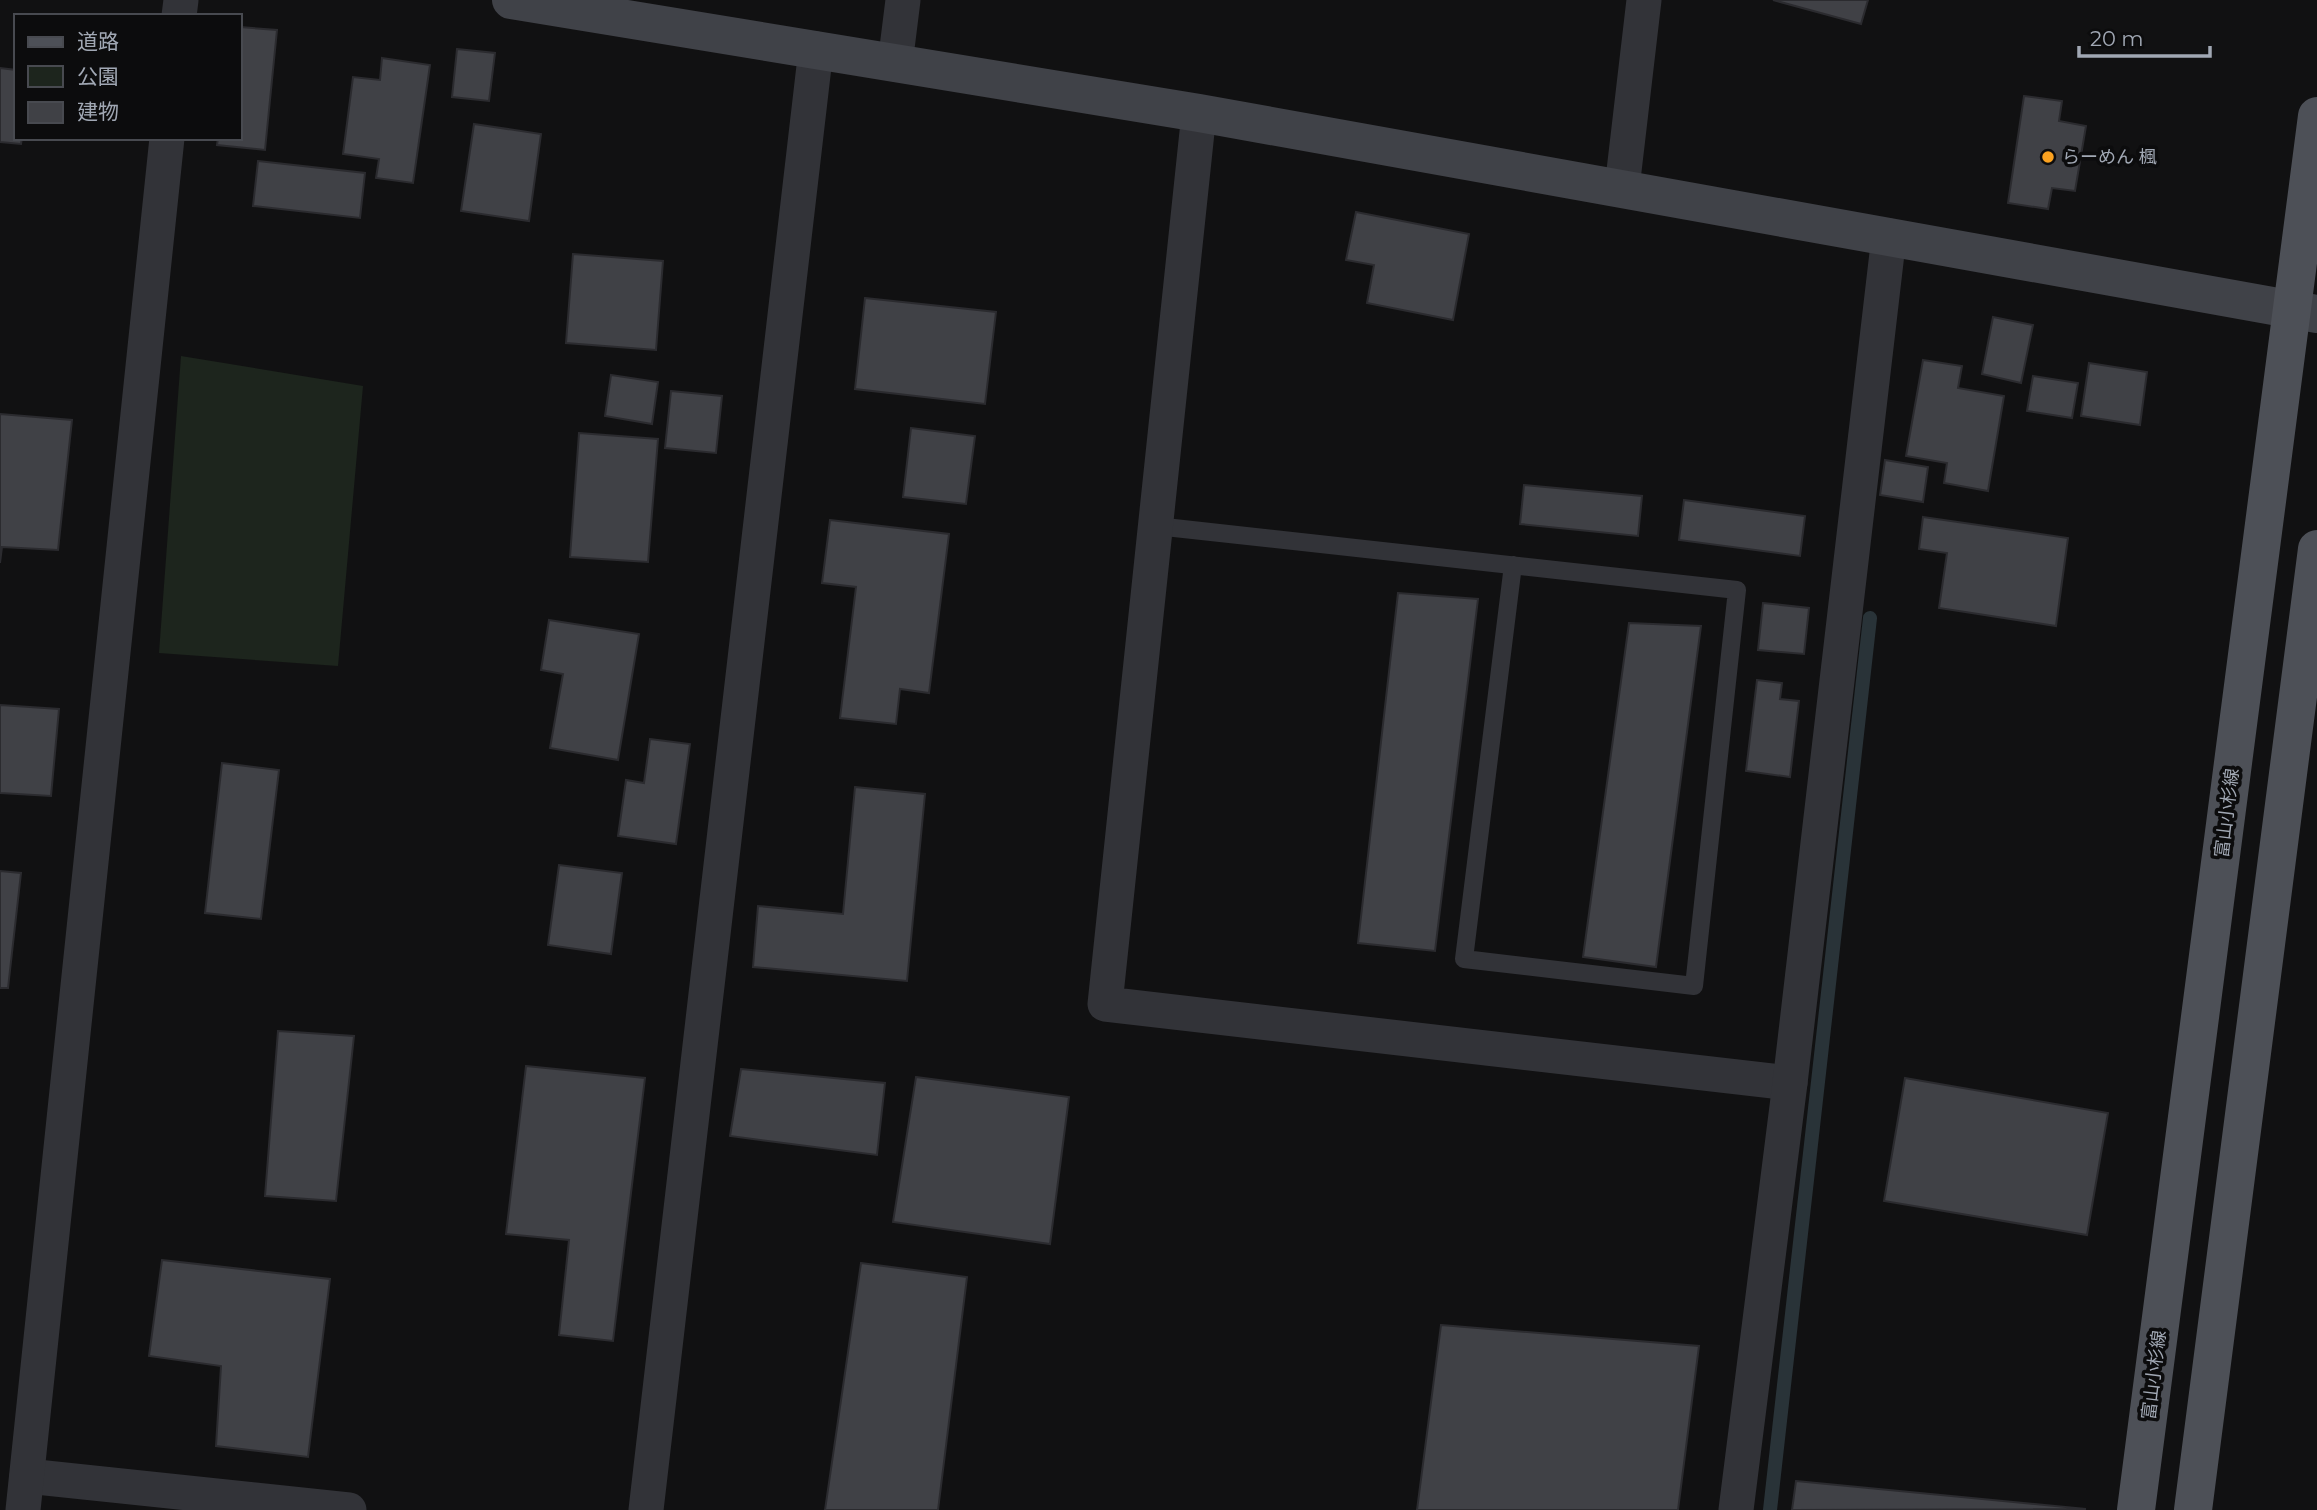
<svg xmlns="http://www.w3.org/2000/svg" width="2317" height="1510" font-family="Montserrat,'Noto Sans JP',sans-serif">
<style>
.green{fill:#1d251d}
.lines{fill:none;stroke-linecap:round;stroke-linejoin:round}
.stream{stroke:#293338;stroke-width:14}
.building{fill:#404146;stroke:#2b2b2f;stroke-width:2}
.lane{stroke:#323338;stroke-width:18}
.street{stroke:#323338;stroke-width:35}
.secondary{stroke:#404248;stroke-width:38}
.primary{stroke:#4d5057;stroke-width:38}
.poi-dot{fill:#fba220;stroke:#0c0c0d;stroke-width:2.5}
.labels{text-anchor:middle;dominant-baseline:central;stroke-width:7;stroke-linejoin:round;paint-order:stroke}
.poi-label{font-size:18px;fill:#a1a8b4;stroke:#0c0c0d;text-anchor:start}
.street-label{font-size:18px;fill:#a1a8b4;stroke:#0c0c0d}
</style>
<rect width="100%" height="100%" fill="#111112"/>
<path class="green" d="M181,356L363,386L338,666L159,653Z"/>
<g class="lines">
<path class="stream" d="M1770,1510L1870,618"/>
</g>
<g class="building">
<path d="M1773,0H1868L1861,24Z"/>
<path d="M240,27L277,30L265,150L217,145L218,138H240Z"/>
<path d="M457,49L495,53L489,101L452,97Z"/>
<path d="M382,58L430,65L413,183L376,178L379,159L343,154L353,77L380,80Z"/>
<path d="M0,68L16,70V138H22L21,144L0,142Z"/>
<path d="M2024,96L2062,101L2059,121L2086,126L2075,191L2052,188L2048,209L2008,203Z"/>
<path d="M474,124L541,134L529,221L461,211Z"/>
<path d="M258,161L365,173L360,218L253,206Z"/>
<path d="M1356,212L1469,234L1453,320L1367,303L1374,265L1346,260Z"/>
<path d="M573,254L663,261L656,350L566,343Z"/>
<path d="M865,298L996,312L985,404L855,389Z"/>
<path d="M1993,317L2033,325L2021,383L1982,374Z"/>
<path d="M1923,360L1962,366L1958,388L2004,396L1988,491L1944,483L1947,463L1906,456Z"/>
<path d="M2089,363L2147,372L2140,425L2081,416Z"/>
<path d="M611,375L658,382L652,424L605,416Z"/>
<path d="M2033,376L2078,383L2072,418L2027,411Z"/>
<path d="M671,391L722,396L716,453L665,448Z"/>
<path d="M0,414L72,420L58,550L2,547L0,563Z"/>
<path d="M911,428L975,436L966,504L903,497Z"/>
<path d="M579,433L658,439L648,562L570,557Z"/>
<path d="M1885,460L1928,467L1923,502L1880,495Z"/>
<path d="M1524,485L1642,496L1638,536L1520,524Z"/>
<path d="M1684,500L1805,516L1800,556L1679,540Z"/>
<path d="M1923,517L2068,538L2056,626L1939,608L1947,553L1919,549Z"/>
<path d="M830,520L949,534L929,693L900,689L896,724L840,718L856,587L822,583Z"/>
<path d="M1398,593L1478,599L1435,951L1358,943Z"/>
<path d="M1763,603L1809,608L1804,654L1758,650Z"/>
<path d="M549,620L639,634L618,760L550,748L563,674L541,670Z"/>
<path d="M1629,623L1701,626L1656,967L1583,957Z"/>
<path d="M1757,680L1782,683L1780,699L1799,701L1790,777L1746,771Z"/>
<path d="M0,705L59,709L51,796L0,793Z"/>
<path d="M650,739L690,744L676,844L618,836L626,780L644,783Z"/>
<path d="M222,763L279,770L261,919L205,913Z"/>
<path d="M855,787L925,794L907,981L753,967L758,906L843,914Z"/>
<path d="M559,865L622,873L611,954L548,945Z"/>
<path d="M0,871L21,873L8,988H0Z"/>
<path d="M278,1031L354,1036L336,1201L265,1196Z"/>
<path d="M526,1066L645,1078L613,1341L559,1335L569,1240L506,1234Z"/>
<path d="M741,1069L885,1083L877,1155L730,1136Z"/>
<path d="M916,1077L1069,1097L1050,1244L893,1222Z"/>
<path d="M1905,1078L2108,1113L2087,1235L1884,1201Z"/>
<path d="M162,1260L330,1279L308,1457L216,1446L221,1366L149,1356Z"/>
<path d="M861,1263L967,1277L938,1510H825Z"/>
<path d="M1441,1325L1699,1346L1678,1510H1417Z"/>
<path d="M1796,1481L2086,1509L1792,1510Z"/>
</g>
<g class="lines">
<path class="lane" d="M1156,526L1737,590L1694,986L1464,959L1513,565"/>
<g class="street">
<path d="M179,16L181,0"/>
<path d="M895,64L903,0"/>
<path d="M1199,113L1105,1004L1790,1083"/>
<path d="M1622,188L1644,0"/>
<path d="M27,1476L349,1510"/>
<path d="M23,1510L167,138"/>
<path d="M646,1510L816,49"/>
<path d="M1736,1510L1790,1083L1889,236"/>
</g>
<path class="secondary" d="M511,0L1199,113L2317,314"/>
<g class="primary">
<path d="M2136,1510L2317,116"/>
<path d="M2193,1510L2317,549"/>
</g>
</g>
<circle class="poi-dot" cx="2048" cy="157" r="7"/>
<g class="labels">
<g class="poi-label">
<text x="2062" y="157">らーめん 楓</text>
</g>
<g class="street-label">
<text transform="translate(2227 813) rotate(-83)">富山小杉線</text>
<text transform="translate(2154 1375) rotate(-83)">富山小杉線</text>
</g>
</g>
<rect x="14" y="14" width="228" height="126" fill="#0c0c0d" stroke="#484a50" stroke-width="2"/>
<rect x="28" y="37" width="35" height="10" fill="#4d5057" stroke="#484a50" stroke-width="2"/>
<text x="77" y="49" font-size="21" fill="#a1a8b4">道路</text>
<rect x="28" y="66" width="35" height="21" fill="#1d251d" stroke="#484a50" stroke-width="2"/>
<text x="77" y="84" font-size="21" fill="#a1a8b4">公園</text>
<rect x="28" y="102" width="35" height="21" fill="#404146" stroke="#484a50" stroke-width="2"/>
<text x="77" y="119" font-size="21" fill="#a1a8b4">建物</text>
<path d="M2079 46v10h131v-10" fill="none" stroke="#a1a8b4" stroke-width="3.5"/>
<text x="2090" y="46" font-size="21" fill="#a1a8b4" stroke="#0c0c0d" stroke-width="5" paint-order="stroke">20 m</text>
</svg>
